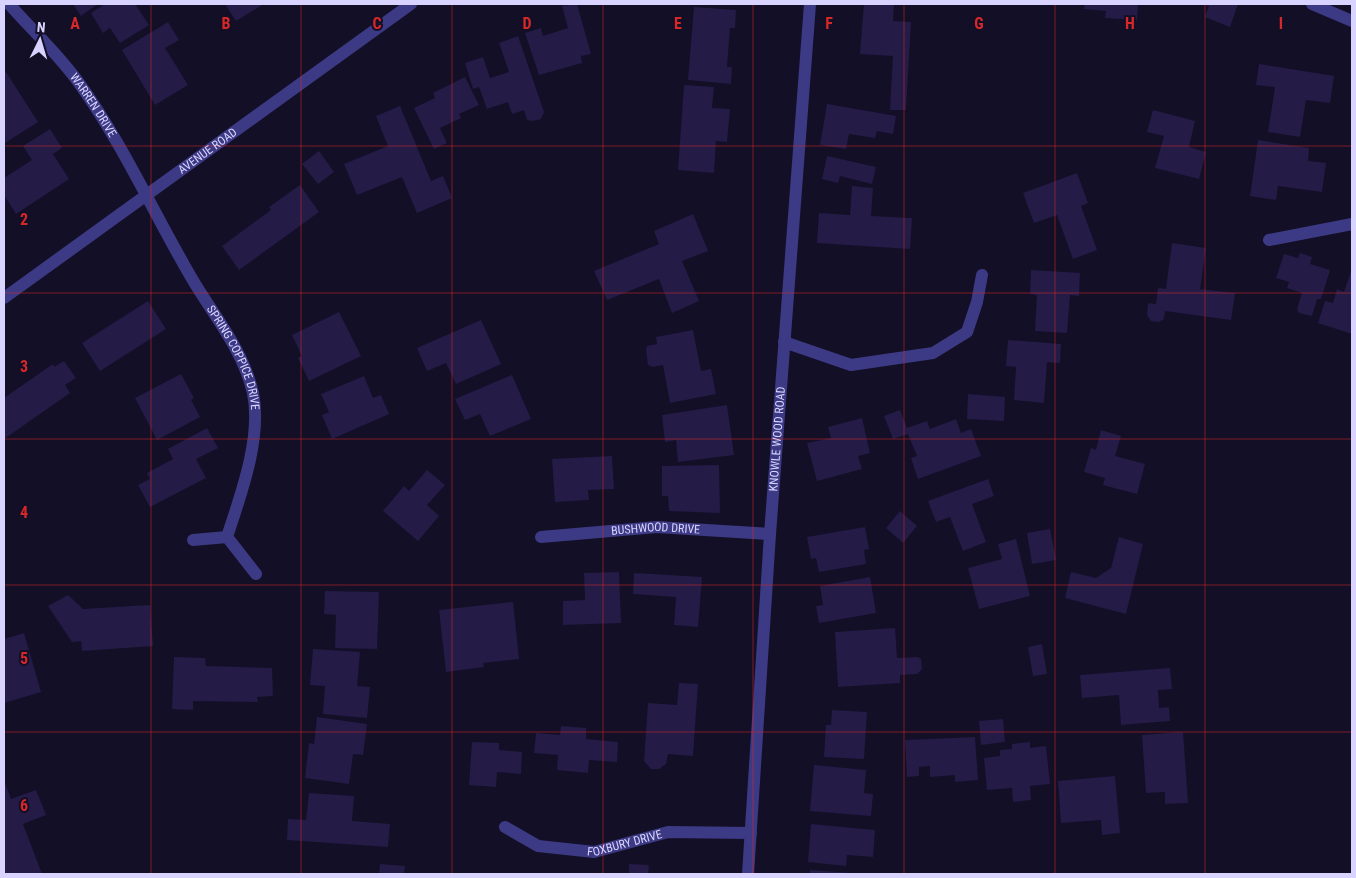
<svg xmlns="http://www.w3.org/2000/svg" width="1356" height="878" font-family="'Roboto Condensed',sans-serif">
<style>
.building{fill:#241b47}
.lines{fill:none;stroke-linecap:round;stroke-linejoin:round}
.minor{stroke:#3d3a85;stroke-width:12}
.grid{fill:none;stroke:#d62828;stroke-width:1;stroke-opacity:0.55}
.labels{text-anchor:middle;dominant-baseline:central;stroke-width:4;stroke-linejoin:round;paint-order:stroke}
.street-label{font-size:12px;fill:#d9d4ff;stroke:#130f26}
.grid-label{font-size:16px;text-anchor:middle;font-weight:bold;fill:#d62828;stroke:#130f26;stroke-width:4;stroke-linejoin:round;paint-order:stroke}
</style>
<rect width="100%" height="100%" fill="#130f26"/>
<g class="building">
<path d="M73,4H98L81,16Z"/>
<path d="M105,4H135L149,25L120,43L110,28L103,33L91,13Z"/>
<path d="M225,4H264L236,21Z"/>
<path d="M577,4L591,54L581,56L582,63L539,75L525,33L541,28L543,36L568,28L562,6Z"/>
<path d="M864,4H894L893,21L911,22L906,110H890L893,56L860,54Z"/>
<path d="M1085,4H1138L1137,20L1105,18L1106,11L1084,9Z"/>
<path d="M1203,4H1238L1230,27L1205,17L1209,6Z"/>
<path d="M694,7L736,10L735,28H730L727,67H732L731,84L688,80Z"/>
<path d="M168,22L179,40L165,48L188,85L155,105L122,50Z"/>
<path d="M518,36L544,112L541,119L533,121L527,120L524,110L512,114L508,102L487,109L479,87L473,89L465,63L483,57L490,78L509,72L499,43Z"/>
<path d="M1259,64L1334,76L1330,103L1306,100L1300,137L1268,132L1275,87L1256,85Z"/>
<path d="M6,72L38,122L5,143L4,73Z"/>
<path d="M465,77L479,105L459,114L461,118L440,128L447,143L434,149L414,108L435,98L433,93Z"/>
<path d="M684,85L714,87L712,108L730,109L727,142L716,141L714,173L678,170Z"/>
<path d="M827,104L896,116L893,134L877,131L875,138L849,134L846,149L820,145Z"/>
<path d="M400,106L431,181L443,176L452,198L417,213L402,177L357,195L344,164L388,146L376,116Z"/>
<path d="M1153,110L1195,121L1189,147L1206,152L1199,179L1155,168L1164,136L1147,132Z"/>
<path d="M50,129L62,148L53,154L69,179L16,214L4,195V178L32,160L23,146Z"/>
<path d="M1258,140L1309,148L1308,161L1326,163L1322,192L1278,186L1276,200L1250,196Z"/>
<path d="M319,151L334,172L318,184L302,164Z"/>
<path d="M827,156L876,167L872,184L840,176L838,183L822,179Z"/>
<path d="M1077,173L1088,203L1081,206L1097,250L1073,259L1057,215L1034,223L1023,193Z"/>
<path d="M300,185L319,212L239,270L222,246L271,210L269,207Z"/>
<path d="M852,186L873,188L871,216L912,218L910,249L817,243L819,213L850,215Z"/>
<path d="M693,214L708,251L682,261L699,301L672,313L659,279L607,300L594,271L659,244L654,231Z"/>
<path d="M1172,243L1206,248L1200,289L1235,293L1231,320L1165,311L1164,319L1159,322L1151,321L1147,315L1148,303L1156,304L1158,288L1166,289Z"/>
<path d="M1300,253L1312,257L1310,264L1330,270L1321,299H1317L1312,316L1299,313L1297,309L1302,293L1287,288L1289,282L1276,278L1284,254L1298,258Z"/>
<path d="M1352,268V334L1318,323L1325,301L1333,303L1337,289L1344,292Z"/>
<path d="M1031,270L1080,273L1079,296L1070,295L1067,333L1035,331L1037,295L1030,294Z"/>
<path d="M148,301L166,329L100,371L82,343Z"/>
<path d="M339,312L361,356L309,381L298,358L302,356L292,335Z"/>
<path d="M481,320L501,364L456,384L446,363L427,371L417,348Z"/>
<path d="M693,330L701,371L711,369L716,394L670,403L663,365L653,367L648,365L646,350L647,346L657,344L656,337Z"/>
<path d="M1008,340L1061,344L1060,363L1047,362L1044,403L1014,400L1016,367L1006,366Z"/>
<path d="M64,361L76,378L65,385L70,393L4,439V398L53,364L54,367Z"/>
<path d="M181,374L194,398L191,400L200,417L157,440L135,398Z"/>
<path d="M512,375L531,419L490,436L480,414L465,420L455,399Z"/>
<path d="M364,376L373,398L381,395L389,414L332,439L322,415L329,412L321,394Z"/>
<path d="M968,394L1005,397L1004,421L967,419Z"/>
<path d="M727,405L734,455L678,462L676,440L665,442L662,415Z"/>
<path d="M900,410L907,428L927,421L930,429L956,419L961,433L971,429L981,456L918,479L911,458L917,456L908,434L893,439L884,416Z"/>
<path d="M862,418L870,453L858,456L862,469L817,481L807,443L831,438L828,427Z"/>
<path d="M207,428L218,448L196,459L206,478L150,507L138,485L150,479L147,473L173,459L168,449Z"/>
<path d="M1101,430L1121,436L1115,456L1145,464L1137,494L1103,485L1105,478L1084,472L1091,448L1096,450Z"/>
<path d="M612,456L614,489L588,490L589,500L555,502L552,459Z"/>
<path d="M719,465L720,513L669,511L668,496H662V466Z"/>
<path d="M427,470L445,485L427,505L439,516L418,541L383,511L404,486L409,491Z"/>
<path d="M988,479L994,496L972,504L986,542L963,551L950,517L936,522L928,501Z"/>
<path d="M900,511L917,526L903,543L886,528Z"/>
<path d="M865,527L869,549L864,550L866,564L819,572L816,558L811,559L807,537Z"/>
<path d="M1050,529L1056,560L1032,564L1027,533Z"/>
<path d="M1119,537L1143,544L1126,614L1065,598L1071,572L1096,578L1111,568Z"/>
<path d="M1016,539L1030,596L979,609L968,568L1002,559L998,544Z"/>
<path d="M619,572L621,623L563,625V601L585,600L584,573Z"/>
<path d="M634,573L702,577L698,627L674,625L676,597L633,594Z"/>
<path d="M870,577L876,613L819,623L816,606L823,605L820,586Z"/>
<path d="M325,591L379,592L377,649L335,648L336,615L324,614Z"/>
<path d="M68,595L83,609L150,605L153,646L82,651L81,641L72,642L48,606Z"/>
<path d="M513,602L519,659L483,663L484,667L446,672L439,610Z"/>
<path d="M895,628L897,658L918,657L921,659L922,669L917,674L900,675V683L838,687L835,632Z"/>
<path d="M24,633L41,692L4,703V639Z"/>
<path d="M1042,644L1047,674L1033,676L1028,647Z"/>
<path d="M313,649L360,652L357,686L370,687L367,718L323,714L325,686L310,685Z"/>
<path d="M174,657L205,658L206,666L272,668L273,696L257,697L258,702L193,701V710L172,709Z"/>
<path d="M1170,668L1172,689L1158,690L1159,708L1169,707L1170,721L1121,725L1119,695L1082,698L1080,675Z"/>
<path d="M679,683L698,684L693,756L668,754L666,764L659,769H651L644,761L648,703L677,705Z"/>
<path d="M832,710L867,712L864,759L824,757L826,725H831Z"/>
<path d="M317,717L367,724L363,755L353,754L349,784L305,778L309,743L314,744Z"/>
<path d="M1003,719L1005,742L981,745L979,721Z"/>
<path d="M561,726L586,728V739L618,742L617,762L589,760L588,773L557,770L558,755L534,753L536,733L560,735Z"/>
<path d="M1183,732L1188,803L1165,804V792L1146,793L1142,735Z"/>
<path d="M975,737L978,780L955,782V775L930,777V766L919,767V776L907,777L905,740Z"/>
<path d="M472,742L499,743V750L522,752L521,774L497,772L496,787L469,785Z"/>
<path d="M1030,742V748L1046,746L1050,784L1030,786L1031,800L1013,802L1012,788L987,790L984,758L1000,756V750L1012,749V744Z"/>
<path d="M814,765L866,770L864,793L873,794L871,816L810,811Z"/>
<path d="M1115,776L1120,833L1102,835L1101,820L1061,823L1058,781Z"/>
<path d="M4,780L11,799L36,790L46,815L23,824L42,874H4Z"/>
<path d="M309,793L354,796L352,821L390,824L388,847L287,840L288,819L306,820Z"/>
<path d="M811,824L875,830L873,857L847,855L846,866L808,862Z"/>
<path d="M380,864L405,866L404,874H379Z"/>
<path d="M629,864L649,865L648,874H629Z"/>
<path d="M810,870L853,873V874H810Z"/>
</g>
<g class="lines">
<g class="minor">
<path id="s1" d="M9,4C32,30 59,55 79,83C123,144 153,212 191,277C213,315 243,349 253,393C262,438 241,494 227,537L256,574"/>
<path d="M1312,4L1352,21"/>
<path d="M1269,240L1352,224"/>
<path id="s2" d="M4,298L411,4"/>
<path d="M784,342L851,365L933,353L967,332L977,302L982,275"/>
<path id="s3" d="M541,537L657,527L770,534"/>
<path d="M193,540L227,537"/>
<path id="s4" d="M505,827L538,846L594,852L668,832L751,833"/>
<path id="s5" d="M748,874L770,534L810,4"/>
</g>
</g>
<path class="grid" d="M151,4V874M301,4V874M452,4V874M603,4V874M753,4V874M904,4V874M1055,4V874M1205,4V874M4,146H1352M4,293H1352M4,439H1352M4,585H1352M4,732H1352"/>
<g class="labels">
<g class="street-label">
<text stroke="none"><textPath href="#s1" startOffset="132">WARREN DRIVE</textPath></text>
<text stroke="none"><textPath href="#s2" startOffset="251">AVENUE ROAD</textPath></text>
<text stroke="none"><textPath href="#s1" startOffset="422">SPRING COPPICE DRIVE</textPath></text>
<text stroke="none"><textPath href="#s5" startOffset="436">KNOWLE WOOD ROAD</textPath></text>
<text stroke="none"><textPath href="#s3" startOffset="115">BUSHWOOD DRIVE</textPath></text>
<text stroke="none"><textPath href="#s4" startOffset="126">FOXBURY DRIVE</textPath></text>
</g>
</g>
<g class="grid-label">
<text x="75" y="29">A</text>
<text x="226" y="29">B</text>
<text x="377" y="29">C</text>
<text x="527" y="29">D</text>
<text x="678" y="29">E</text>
<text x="829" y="29">F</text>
<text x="979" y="29">G</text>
<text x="1130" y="29">H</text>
<text x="1281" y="29">I</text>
<text x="24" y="225">2</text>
<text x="24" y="372">3</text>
<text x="24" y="518">4</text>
<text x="24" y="664">5</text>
<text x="24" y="811">6</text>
</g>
<rect width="1356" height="878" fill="none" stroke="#d9d4ff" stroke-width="10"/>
<g transform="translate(40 40) rotate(5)" stroke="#130f26" stroke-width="4" paint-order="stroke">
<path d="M0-4L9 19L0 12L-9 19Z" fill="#d9d4ff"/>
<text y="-8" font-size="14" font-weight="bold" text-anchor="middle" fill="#d9d4ff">N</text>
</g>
</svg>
